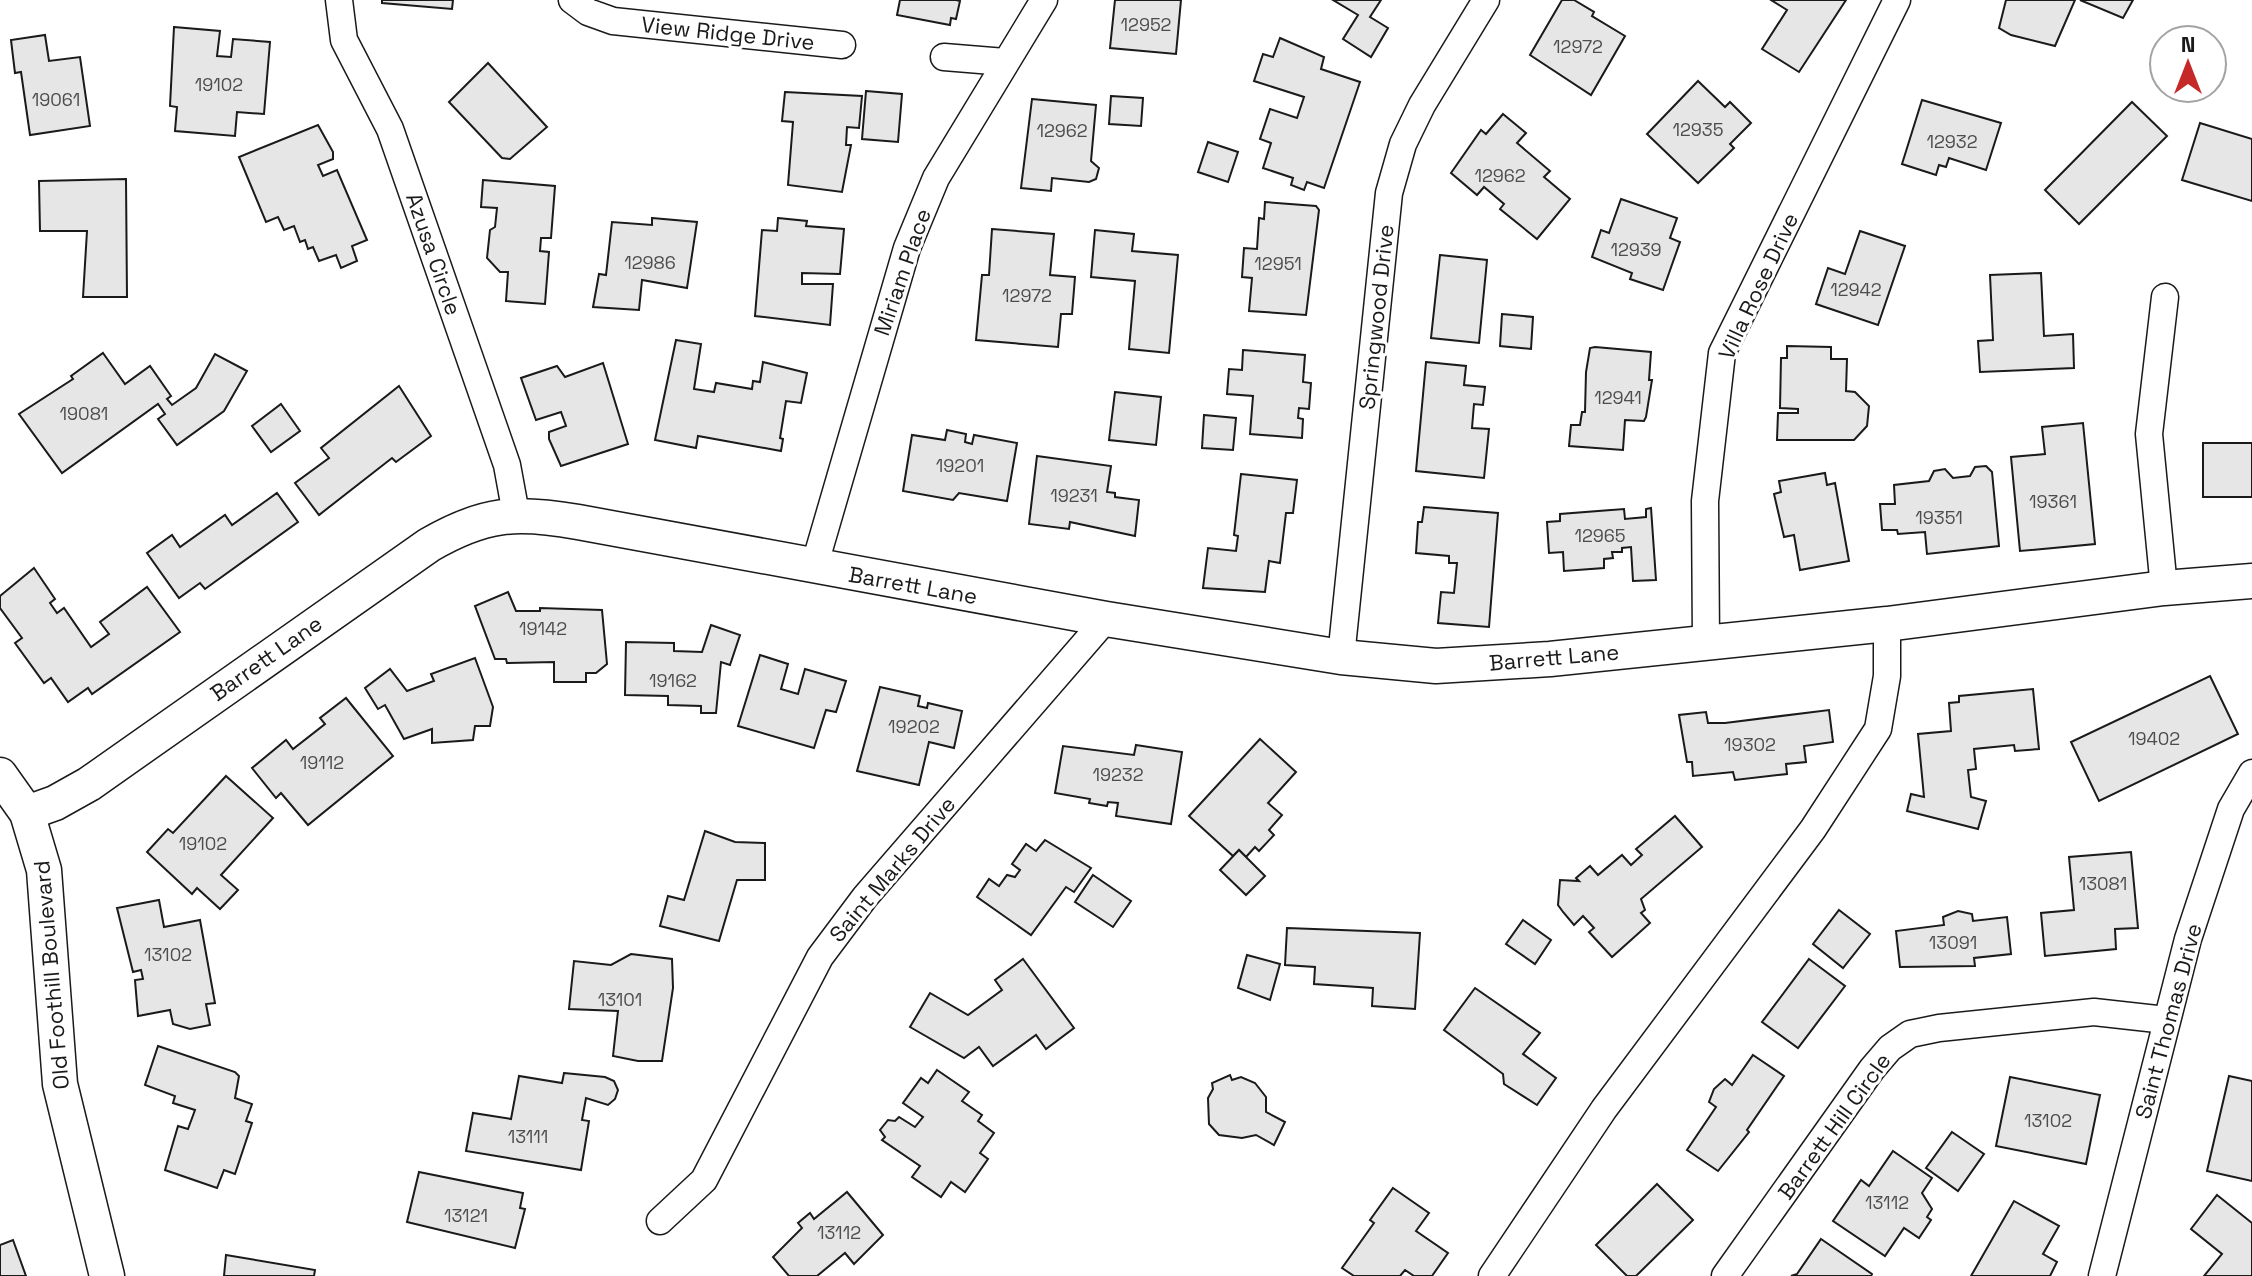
<svg xmlns="http://www.w3.org/2000/svg" width="2252" height="1276" font-family="'Space Grotesk',sans-serif">
<style>
.building{fill:#e6e6e6;stroke:#1a1a1a;stroke-width:2}
.lines{fill:none;stroke-linecap:round;stroke-linejoin:round}
.minor-casing{stroke:#1a1a1a;stroke-width:29}
.tertiary-casing{stroke:#1a1a1a;stroke-width:37}
.minor{stroke:#fff;stroke-width:26}
.tertiary{stroke:#fff;stroke-width:34}
.labels{text-anchor:middle;dominant-baseline:central;stroke-width:6;stroke-linejoin:round;paint-order:stroke}
.number-label{font-size:18px;fill:#4d4d4d}
.street-label{font-size:22px;fill:#1a1a1a;stroke:#fff}
</style>
<rect width="100%" height="100%" fill="#fff"/>
<g class="building">
<path d="M382,0H453L452,9L382,3Z"/>
<path d="M900,0H956L960,1L956,19L951,18L950,25L897,15Z"/>
<path d="M1115,0H1181L1176,54L1110,48Z"/>
<path d="M1333,0H1381L1370,17L1388,28L1371,57L1343,39L1358,15Z"/>
<path d="M1562,0H1574L1594,12L1592,16L1625,36L1591,95L1530,55Z"/>
<path d="M1771,0H1846L1799,72L1762,49L1787,10Z"/>
<path d="M2006,0H2075L2055,46L2011,35L1999,28Z"/>
<path d="M2080,0H2133L2123,18Z"/>
<path d="M174,27L220,31L217,56L231,57L233,39L270,42L264,114L237,112L235,136L175,131L177,107L170,106Z"/>
<path d="M45,35L49,61L80,57L90,126L30,135L21,72L15,73L11,40Z"/>
<path d="M1280,38L1324,57L1321,69L1360,82L1324,188L1307,182L1304,190L1291,185L1293,178L1263,168L1271,143L1260,139L1270,109L1297,118L1304,97L1254,81L1263,54L1273,57Z"/>
<path d="M488,63L547,127L510,159L502,158L449,102Z"/>
<path d="M1698,81L1725,107L1730,102L1751,123L1730,144L1734,148L1698,183L1647,134Z"/>
<path d="M866,91L902,94L898,142L862,139Z"/>
<path d="M785,92L862,96L859,128L847,127L846,145H851L842,192L788,185L793,122L782,121Z"/>
<path d="M1111,96L1143,98L1141,126L1109,124Z"/>
<path d="M1032,99L1096,105L1091,161L1099,168L1096,179L1089,182L1052,178L1051,191L1021,188Z"/>
<path d="M1922,100L2001,123L1986,170L1949,158L1946,167L1939,165L1936,175L1902,164Z"/>
<path d="M2132,102L2167,136L2079,224L2045,190Z"/>
<path d="M1503,114L1526,133L1517,143L1550,171L1544,177L1570,199L1537,239L1500,209L1504,204L1484,187L1477,195L1451,173L1481,130L1486,134Z"/>
<path d="M2200,123L2252,139V201L2182,180Z"/>
<path d="M318,125L333,152V159L318,165L323,176L337,170L367,240L352,246L357,261L341,268L336,255L319,261L313,247L308,249L305,240L300,242L294,226L284,230L278,217L266,222L239,157Z"/>
<path d="M1208,142L1238,152L1228,182L1198,172Z"/>
<path d="M126,179L127,297H83L87,231H40L39,181Z"/>
<path d="M483,180L555,186L551,238H541L540,251L549,252L545,304L506,301L508,272H500L487,258L490,230L495,227L497,208L481,207Z"/>
<path d="M1621,199L1677,218L1670,238L1680,242L1663,290L1630,279L1632,273L1592,257L1601,230L1609,233Z"/>
<path d="M1265,202L1316,206L1319,210L1306,315L1249,311L1252,278L1242,277L1244,248L1257,249L1259,218L1264,219Z"/>
<path d="M652,218L697,222L687,288L642,280L639,310L593,307L599,274L606,275L612,222L652,225Z"/>
<path d="M778,218L807,221L806,226L844,229L840,274L802,273V284H833L830,325L755,316L762,230L777,231Z"/>
<path d="M992,229L1054,234L1050,275L1075,277L1072,314H1061L1058,347L976,340L982,275H989Z"/>
<path d="M1095,230L1134,234L1132,251L1178,255L1169,353L1129,349L1135,281L1091,277Z"/>
<path d="M1860,231L1905,246L1878,325L1816,304L1828,268L1845,274Z"/>
<path d="M1440,255L1487,260L1479,343L1431,338Z"/>
<path d="M2041,273L2044,336L2073,334L2074,368L1980,372L1978,341L1993,340L1990,275Z"/>
<path d="M1502,314L1533,317L1531,349L1500,346Z"/>
<path d="M676,340L701,344L694,389L714,392L716,383L752,389L753,381L760,382L763,362L807,373L801,403L786,401L780,438L783,439L781,451L698,436L696,448L655,440Z"/>
<path d="M1787,346L1831,347V359H1847L1846,391L1855,392L1869,406L1867,426L1854,440H1777L1778,413H1798V409L1780,408L1781,358H1787Z"/>
<path d="M1595,347L1651,352L1649,380H1652L1646,417L1644,421L1625,420L1623,450L1569,446L1571,425H1580L1582,412H1585L1586,372L1590,348Z"/>
<path d="M1243,350L1305,355L1303,382L1311,383L1309,409L1299,408L1298,418L1303,419L1302,438L1250,434L1253,396L1227,394L1229,369L1242,370Z"/>
<path d="M103,353L125,384L150,366L171,396L167,399L172,405L196,388L215,354L247,371L224,411L177,445L158,419L165,414L158,404L62,473L19,414L73,379L71,376Z"/>
<path d="M1426,362L1466,366L1464,385L1485,387L1483,405L1474,404L1472,428L1489,429L1484,478L1416,471Z"/>
<path d="M603,363L628,444L561,466L549,439V432L566,426L561,412L536,420L521,378L557,366L565,377Z"/>
<path d="M399,386L431,436L396,462L392,458L319,515L295,483L329,458L321,448Z"/>
<path d="M1115,392L1161,397L1156,445L1109,440Z"/>
<path d="M281,404L300,431L271,452L252,426Z"/>
<path d="M1204,415L1236,418L1233,450L1202,448Z"/>
<path d="M2083,423L2095,544L2020,551L2011,457L2045,454L2042,427Z"/>
<path d="M947,430L966,434L965,442L972,444L974,435L1017,443L1007,501L959,493L953,500L903,491L912,435L945,440Z"/>
<rect x="2203" y="443" width="49" height="54"/>
<path d="M1037,456L1111,466L1107,492L1115,493V497L1139,500L1135,536L1070,522L1069,529L1029,524Z"/>
<path d="M1986,466L1992,472L1999,546L1927,554L1925,532L1898,534L1897,530H1882L1880,504H1895L1894,485L1929,481L1934,471L1945,469L1953,478L1970,476L1975,467Z"/>
<path d="M1825,473L1827,485L1835,483L1849,561L1800,570L1794,535L1784,537L1774,494L1781,492L1779,481Z"/>
<path d="M1241,474L1297,480L1293,513H1286L1280,563L1269,561L1265,592L1203,588L1208,548L1236,551L1238,536L1234,535Z"/>
<path d="M277,493L298,522L205,589L200,583L179,598L147,553L172,535L180,547L225,515L232,525Z"/>
<path d="M1424,507L1498,513L1489,627L1438,623L1441,592L1454,593L1457,563H1449V556L1416,553L1418,522H1422Z"/>
<path d="M1651,508L1656,580L1633,581L1631,547L1622,548V552H1612L1613,558L1604,559V568L1564,571L1563,552L1549,553L1547,522L1560,521V514L1624,509L1625,519L1646,517V509Z"/>
<path d="M34,568L55,599L50,603L57,613L64,608L91,647L109,634L100,622L147,587L180,632L92,694L88,688L68,702L51,678L44,683L15,643L22,638L0,608V596Z"/>
<path d="M508,592L516,611H540V608L602,610L607,664L596,673H586V682H554V662L507,663L506,659H495L475,606Z"/>
<path d="M711,625L740,635L730,665L721,662L716,713H701V706L668,705V696L625,695L626,642L674,643V651L702,652Z"/>
<path d="M760,655L788,664L781,689L798,694L805,669L846,681L836,712L826,710L814,748L738,726Z"/>
<path d="M475,658L493,707L490,726H475L473,740L432,743V729L404,739L385,705L378,709L365,688L390,669L407,691L434,681L431,674Z"/>
<path d="M2210,676L2238,734L2099,801L2071,742Z"/>
<path d="M880,687L920,696L918,706L927,708L928,703L962,711L954,748L929,742L919,785L857,771Z"/>
<path d="M2033,689L2039,749L2015,751L2014,745L1974,749L1976,769L1968,770L1971,797L1986,801L1978,829L1907,811L1911,794L1924,797L1918,734L1951,731L1949,703L1959,702V696Z"/>
<path d="M346,698L393,756L308,825L281,793L276,798L252,768L286,740L293,749L325,724L320,718Z"/>
<path d="M1829,710L1833,742L1804,746L1806,762L1786,764L1787,774L1735,780L1733,772L1693,776L1692,762H1687L1679,715L1706,712L1708,723H1725Z"/>
<path d="M1260,739L1296,772L1268,803L1282,815L1269,830L1274,835L1259,851L1255,847L1246,857L1239,850L1233,856L1189,816Z"/>
<path d="M1136,745L1182,752L1171,824L1116,816L1118,803L1108,802L1107,806L1089,803L1090,799L1055,793L1063,746L1134,755Z"/>
<path d="M226,776L273,818L221,875L238,890L220,909L197,888L192,894L147,852L168,829L173,833Z"/>
<path d="M1675,816L1702,847L1641,899L1645,910L1641,913L1650,923L1612,957L1589,932L1594,928L1583,916L1574,925L1563,912L1558,905L1560,880L1579,881L1576,878L1590,866L1598,875L1622,855L1631,865L1642,855L1636,849Z"/>
<path d="M705,831L735,842L765,843V880H737L719,941L660,926L668,896L684,900Z"/>
<path d="M1045,840L1091,868L1074,892L1066,887L1031,935L977,897L989,879L999,886L1007,875L1015,877L1020,870L1012,864L1026,844L1036,851Z"/>
<path d="M1239,850L1265,876L1246,895L1220,870Z"/>
<path d="M2131,852L2138,928L2115,929L2116,949L2045,956L2041,913L2074,910L2069,857Z"/>
<path d="M1093,875L1131,901L1113,927L1075,902Z"/>
<path d="M159,900L164,927L200,920L215,1003L206,1004L210,1025L190,1029L173,1024L170,1010L138,1016L135,980L143,979L141,970L133,972L117,908Z"/>
<path d="M1839,910L1870,934L1843,968L1813,944Z"/>
<path d="M1958,911L1972,914L1973,921L2007,917L2011,954L1974,958L1975,966L1900,967L1896,931L1944,925L1943,917Z"/>
<path d="M1523,920L1551,940L1535,964L1506,944Z"/>
<path d="M1287,928L1420,933L1415,1009L1372,1006L1373,988L1314,984L1315,967L1285,965Z"/>
<path d="M631,954L672,959L673,988L662,1061H638L613,1056L618,1011L569,1009L574,961L611,965Z"/>
<path d="M1247,955L1280,964L1270,1000L1238,988Z"/>
<path d="M1023,959L1074,1028L1046,1049L1036,1035L993,1066L979,1047L964,1058L910,1027L930,993L968,1015L1002,990L995,980Z"/>
<path d="M1809,959L1845,986L1798,1048L1762,1022Z"/>
<path d="M1475,988L1540,1033L1523,1054L1556,1078L1537,1105L1504,1084L1503,1074L1444,1030Z"/>
<path d="M158,1046L235,1072L239,1076L235,1098L252,1104L246,1121L252,1123L235,1174L224,1170L217,1188L165,1170L178,1126L188,1129L195,1110L173,1103L175,1096L145,1085Z"/>
<path d="M1753,1055L1784,1076L1747,1130L1749,1132L1718,1171L1687,1150L1716,1107L1709,1102L1714,1089L1725,1079L1732,1085Z"/>
<path d="M937,1070L969,1092L962,1101L982,1115L978,1121L994,1133L980,1153L988,1159L965,1192L951,1182L941,1197L912,1177L920,1166L882,1140L885,1137L880,1130L888,1120L895,1121L899,1117L915,1127L923,1117L903,1103L921,1078L928,1083Z"/>
<path d="M564,1073L605,1077L614,1081L618,1090L615,1099L608,1105L586,1098L582,1120L589,1121L581,1170L466,1151L473,1113L511,1119L519,1076L562,1083Z"/>
<path d="M1230,1075L1232,1080L1241,1077L1255,1083L1266,1097V1112L1285,1122L1274,1145L1256,1135L1242,1138L1219,1135L1209,1124L1208,1098L1213,1089L1212,1083Z"/>
<path d="M2229,1076L2252,1081V1181L2207,1171Z"/>
<path d="M2010,1077L2100,1095L2086,1164L1996,1146Z"/>
<path d="M1952,1132L1984,1154L1958,1191L1926,1168Z"/>
<path d="M1893,1151L1932,1178L1922,1193L1932,1209L1927,1217L1931,1220L1919,1238L1904,1228L1885,1256L1833,1221L1861,1180L1869,1186Z"/>
<path d="M419,1172L523,1193L520,1208L525,1209L515,1248L407,1222Z"/>
<path d="M1657,1184L1693,1220L1636,1276H1627L1596,1245Z"/>
<path d="M1393,1188L1429,1213L1416,1231L1448,1253L1432,1276H1414L1405,1270L1400,1276H1354L1342,1268L1374,1223L1370,1220Z"/>
<path d="M847,1192L883,1235L854,1264L845,1253L817,1276H789L773,1257L802,1228L798,1223L810,1213L814,1219Z"/>
<path d="M2217,1195L2252,1223V1276H2204L2222,1254L2191,1229Z"/>
<path d="M2014,1201L2059,1226L2043,1254L2057,1262L2050,1276H1971Z"/>
<path d="M1821,1239L1872,1274L1871,1276H1791L1797,1274Z"/>
<path d="M13,1240L26,1276H0V1245Z"/>
<path d="M226,1255L315,1270L314,1276H224Z"/>
</g>
<g class="lines">
<defs>
<g id="minor">
<path d="M339,0L344,40L390,129L507,465L516,514"/>
<path d="M572,0L588,12L613,21L842,45"/>
<path d="M944,57L1005,62"/>
<path d="M814,567L907,248L936,178L1044,0"/>
<path d="M2164,588L2149,434L2165,297"/>
<path d="M1706,642L1705,501L1722,353L1897,0"/>
<path d="M1341,657L1389,193L1403,144L1422,105L1486,0"/>
<path d="M660,1221L704,1180L820,957L865,897L1106,619"/>
<path d="M1492,1276L1604,1109L1813,829L1878,729L1887,676V624"/>
<path d="M1725,1276L1872,1069L1890,1048L1910,1034L1939,1028L2094,1012L2166,1020"/>
<path d="M2102,1276L2188,939L2231,809L2252,773"/>
</g>
<g id="tertiary">
<path d="M0,775L27,813L44,870L60,1084L107,1276"/>
<path d="M27,813L55,803L89,784L429,545C484,513 516,511 578,522L1106,619L1341,657L1436,666L1550,659L1887,624L2164,588L2252,581"/>
</g>
</defs>
<use href="#minor" class="minor-casing"/>
<use href="#tertiary" class="tertiary-casing"/>
<use href="#minor" class="minor"/>
<use href="#tertiary" class="tertiary"/>
</g>
<g class="labels">
<g class="number-label">
<text x="1146" y="24">12952</text>
<text x="1578" y="46">12972</text>
<text x="219" y="84">19102</text>
<text x="56" y="99">19061</text>
<text x="1698" y="129">12935</text>
<text x="1062" y="130">12962</text>
<text x="1952" y="141">12932</text>
<text x="1500" y="175">12962</text>
<text x="1636" y="249">12939</text>
<text x="650" y="262">12986</text>
<text x="1278" y="263">12951</text>
<text x="1856" y="289">12942</text>
<text x="1027" y="295">12972</text>
<text x="1618" y="397">12941</text>
<text x="84" y="413">19081</text>
<text x="960" y="465">19201</text>
<text x="1074" y="495">19231</text>
<text x="2053" y="501">19361</text>
<text x="1939" y="517">19351</text>
<text x="1600" y="535">12965</text>
<text x="543" y="628">19142</text>
<text x="673" y="680">19162</text>
<text x="914" y="726">19202</text>
<text x="2154" y="738">19402</text>
<text x="1750" y="744">19302</text>
<text x="322" y="762">19112</text>
<text x="1118" y="774">19232</text>
<text x="203" y="843">19102</text>
<text x="2103" y="883">13081</text>
<text x="1953" y="942">13091</text>
<text x="168" y="954">13102</text>
<text x="620" y="999">13101</text>
<text x="2048" y="1120">13102</text>
<text x="528" y="1136">13111</text>
<text x="1887" y="1202">13112</text>
<text x="466" y="1215">13121</text>
<text x="839" y="1232">13112</text>
</g>
<g class="street-label">
<text transform="translate(728 33) rotate(6)">View Ridge Drive</text>
<text transform="translate(434 254) rotate(71)">Azusa Circle</text>
<text transform="translate(902 272) rotate(-71)">Miriam Place</text>
<text transform="translate(1758 286) rotate(-65)">Villa Rose Drive</text>
<text transform="translate(1376 317) rotate(-84)">Springwood Drive</text>
<text transform="translate(913 585) rotate(10)">Barrett Lane</text>
<text transform="translate(1554 657) rotate(-5)">Barrett Lane</text>
<text transform="translate(266 658) rotate(-35)">Barrett Lane</text>
<text transform="translate(892 869) rotate(-50)">Saint Marks Drive</text>
<text transform="translate(51 975) rotate(-95)">Old Foothill Boulevard</text>
<text transform="translate(2168 1021) rotate(-75)">Saint Thomas Drive</text>
<text transform="translate(1834 1126) rotate(-54)">Barrett Hill Circle</text>
</g>
</g>
<g transform="translate(2188 64)"><circle r="38" fill="#ffffff" stroke="#a3a3a3" stroke-width="2"/>
<path d="M0-6L14 30L0 20L-14 30Z" fill="#c62828"/>
<text y="-12" font-size="22" font-weight="bold" text-anchor="middle" fill="#1a1a1a">N</text>
</g>
</svg>
